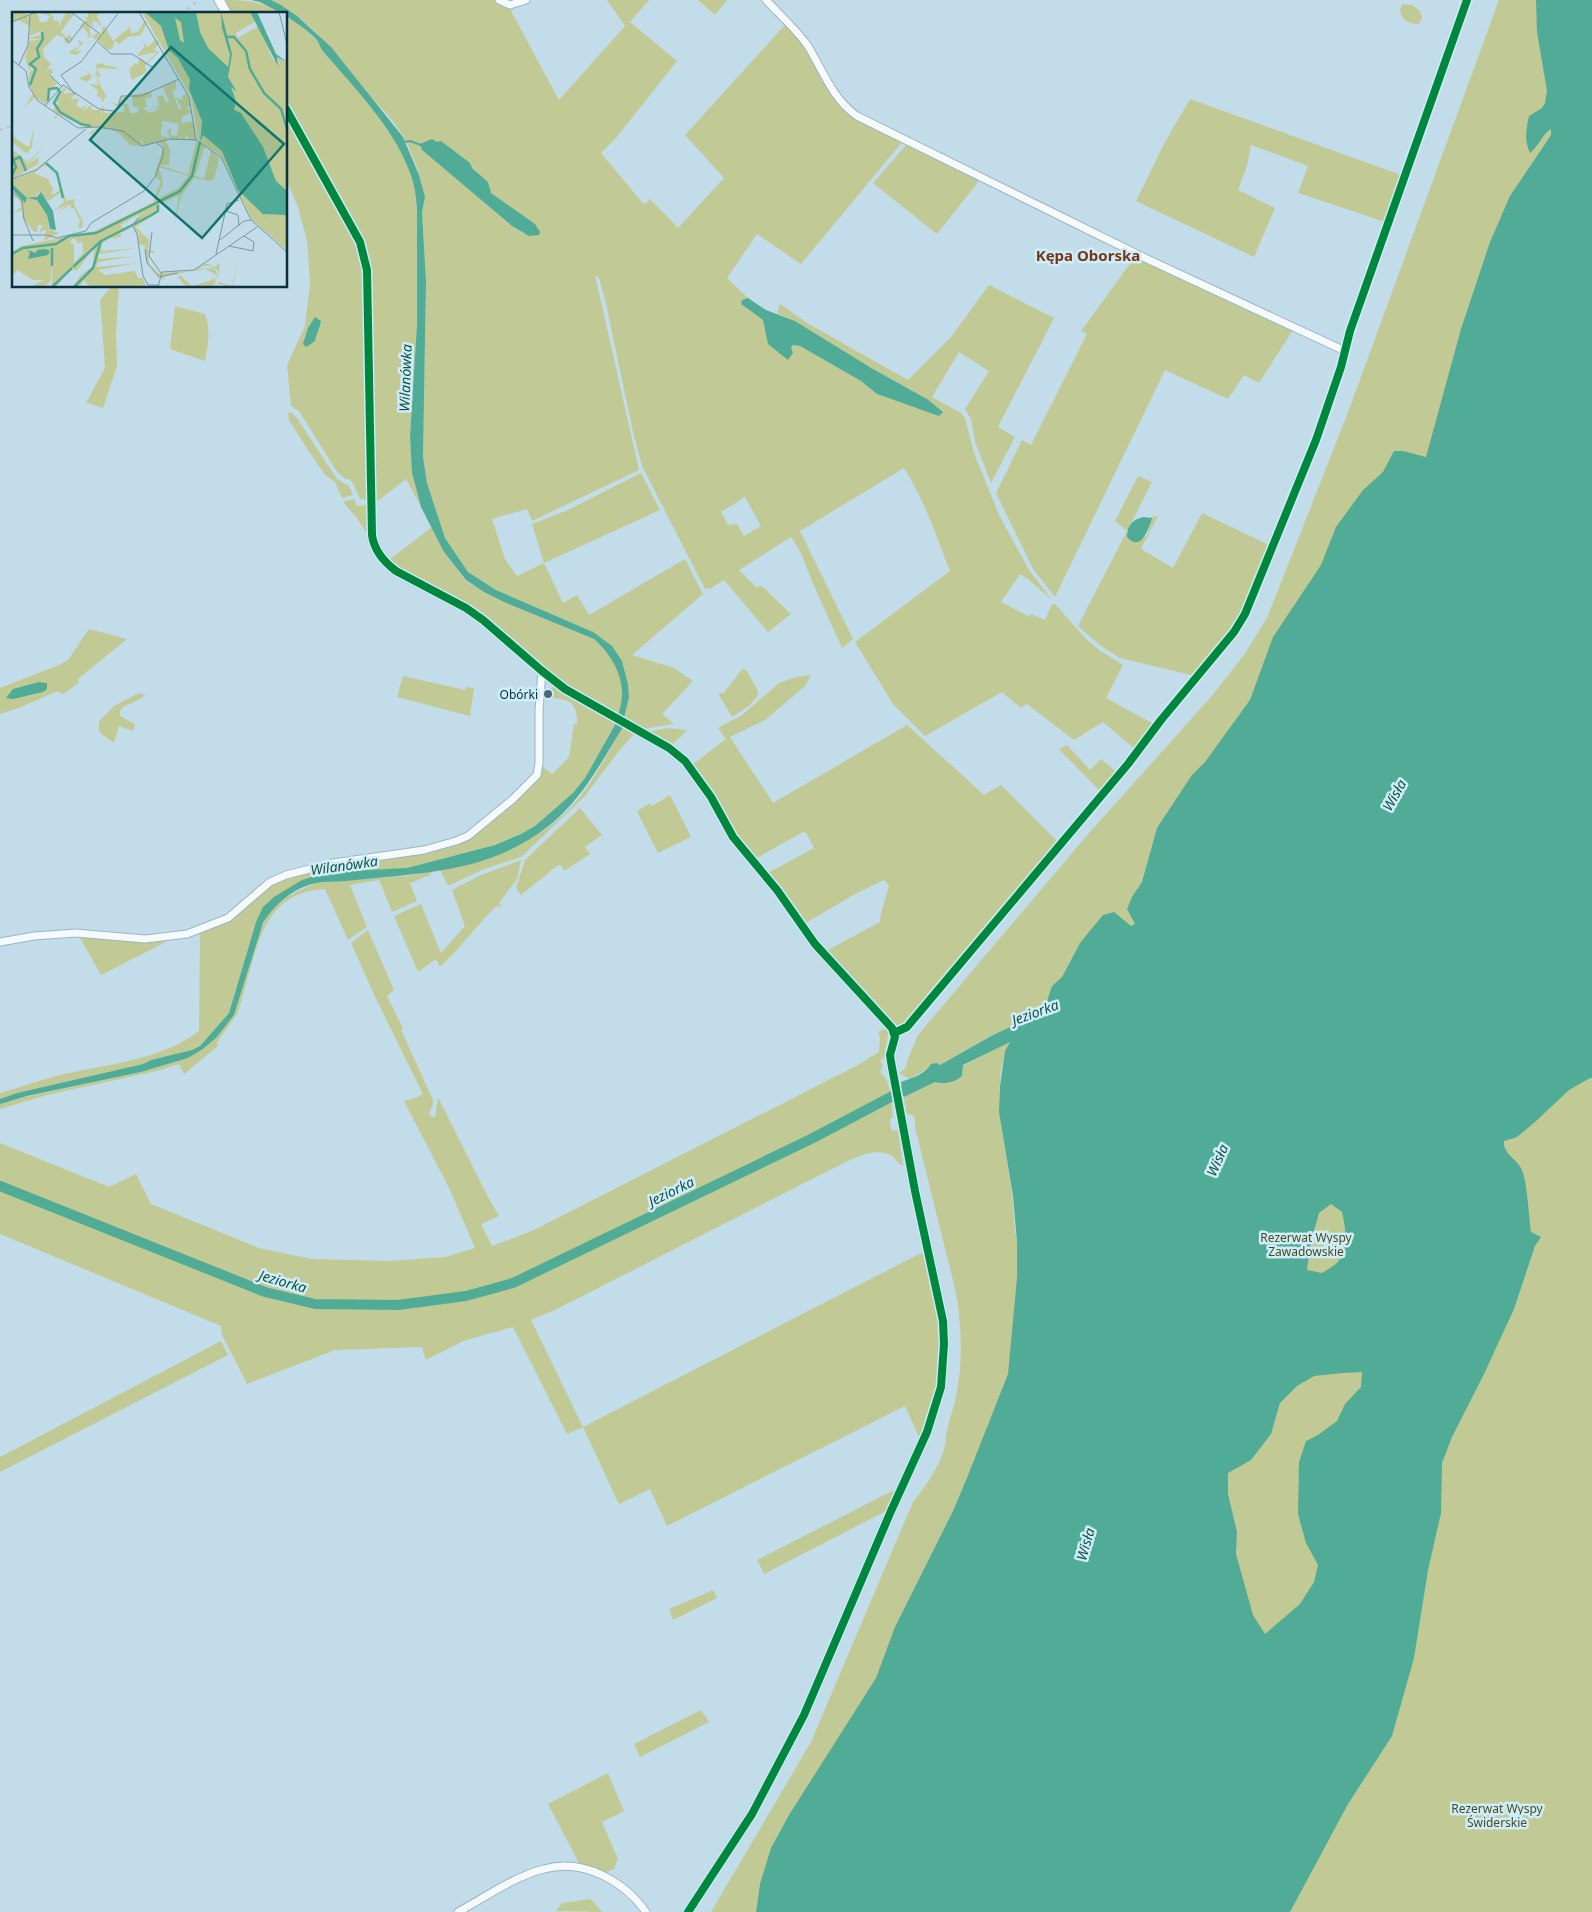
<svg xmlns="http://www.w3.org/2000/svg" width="1592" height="1912" font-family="'Noto Sans',sans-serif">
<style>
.green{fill:#c1ca94;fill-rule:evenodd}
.water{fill:#50ac96;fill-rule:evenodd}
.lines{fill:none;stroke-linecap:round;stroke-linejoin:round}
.stream{stroke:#50ac96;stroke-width:2}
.river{stroke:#50ac96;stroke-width:10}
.minor-casing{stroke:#99b6c2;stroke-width:9}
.tertiary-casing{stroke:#99b6c2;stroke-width:11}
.minor{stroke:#f6fafc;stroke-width:7}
.tertiary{stroke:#f6fafc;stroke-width:9}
.rail{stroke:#b4bec1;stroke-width:2;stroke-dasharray:2.5 5;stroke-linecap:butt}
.cycleway-casing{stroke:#ceedfb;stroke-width:11}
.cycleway{stroke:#00873e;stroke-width:8}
.poi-dot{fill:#4a6c79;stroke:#ceedfb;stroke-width:2}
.labels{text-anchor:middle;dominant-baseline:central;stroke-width:5;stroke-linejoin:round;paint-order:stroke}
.poi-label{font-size:12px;fill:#0a2f3d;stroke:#ceedfb;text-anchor:end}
.park-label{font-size:12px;fill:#4d4a18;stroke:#ceedfb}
.water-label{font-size:14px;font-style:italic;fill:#14503c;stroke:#ceedfb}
.quarter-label{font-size:15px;font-weight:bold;fill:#773714;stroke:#ceedfb}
.inset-river{fill:none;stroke:#50ac96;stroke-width:2.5}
.inset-road{fill:none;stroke:#7897a4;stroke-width:1}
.view{fill:#0f766e;fill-opacity:0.15;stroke:#0f766e;stroke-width:2.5}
.inset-edge{fill:none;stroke:#0a2f3d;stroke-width:2.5}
</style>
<rect width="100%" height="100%" fill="#c2dde9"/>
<g class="green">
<path d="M223,0C245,0 263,1 283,14H231Z"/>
<path d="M271,0H497L510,9L559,100L625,26L607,0H649L630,22L677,61L616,138L601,153L641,201L645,204L650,199L678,228L724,178L685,135L783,27L786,26C811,49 819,82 841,107C856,123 883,131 903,141L801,264L757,234L727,278L748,298L742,300L741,304L763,320L766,332L788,360L793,353L791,347L793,345L800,346L861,381L877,394L921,409L927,399L873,369L795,321L777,313L780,304L807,323L908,380L951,337L989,285L1054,318L998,427L1015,437L991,483L975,442L971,419L965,409L989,371L959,352L932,397L961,413L965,418L974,453L1000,517L1029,570L1052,600L1028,579L1020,574L1001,602L1030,617L1031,614L1045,620L1052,604H1055L1085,638L1099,650L1123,665L1106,698L1154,724L1136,750L1103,722L1074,740L1027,704L1021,708L1002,692L925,736L893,704L855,642L950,571C936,536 925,501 904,468L800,531L853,639L842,648L814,586L801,553L791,537L739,570L757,588L761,585L791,614L768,632L724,580L711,588L705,589L642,466L633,432L605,299L599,278L595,275L639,470L532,521L527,509L492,519L505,559L517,576L544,563L532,524L568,510L641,473L660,510L544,563L563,603L577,595L589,615L685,559L703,594L632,655L674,668L693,681L662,714L674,724L642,729L624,718L629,697L628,684L622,661L593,632L496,590L468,572L445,538L427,483L423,457L426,281L422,212C429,193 413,154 403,136C393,119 377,104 364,89C337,56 311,19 271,0ZM437,142L443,143L470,163L491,193L509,206L524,234L512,226L422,150ZM745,497L761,526L744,536L737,524L728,525L721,512Z"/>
<path d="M698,0H727L715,15Z"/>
<path d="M1499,0H1592V1912H813L760,1884L756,1912H711L811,1742L913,1502C925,1487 941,1465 945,1445C946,1440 946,1435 947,1430C949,1419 954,1408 956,1397C963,1362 962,1328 956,1293L915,1127V1120L913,1115L907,1114L904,1097L935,1082C943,1085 956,1082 962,1076L963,1066L1010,1041C988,1086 1007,1149 1012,1196C1014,1211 1014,1228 1017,1242L1080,943L1062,977L1052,986L1047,1001L1012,1026L990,1036L940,1065L937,1063L910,1079L899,1073L906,1068L907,1061L918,1035L1089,833L1210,698L1244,655L1267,618L1347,415Z"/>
<path d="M1402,4L1412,5L1420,11L1422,18L1419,24C1409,25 1401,19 1400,10Z"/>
<path d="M286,16C296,23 308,31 317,40C319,43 320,47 322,50C350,83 393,127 408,168C414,181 416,195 417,209V325L410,436L412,473L421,507L406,479L379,500L374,499L369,274L367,251L363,240L286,101Z"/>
<path d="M1190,99L1401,175L1385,220L1382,221L1298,193L1308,166L1251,145L1247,166L1238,190L1275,208L1254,257L1136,201L1165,142Z"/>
<path d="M286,115L356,241L362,258L369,500L360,499L353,483L349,479H345L336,470L299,411L291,406L287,365L305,326L310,284L307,241L298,207L286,179Z"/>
<path d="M907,144L979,181L937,234L873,183Z"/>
<path d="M1135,257L1293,330L1259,383L1244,375L1228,399L1165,370L1055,597L1033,569L996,493L1022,440L1031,445L1087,334L1081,331Z"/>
<path d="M112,286H119L116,333L117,366L103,408L85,402L88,400L105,367L100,300Z"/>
<path d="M175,306L205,314C211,330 208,345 205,361L170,349Z"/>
<path d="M288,412L292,413L297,418L337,479L349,486L353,495L342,498L335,482L325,475L306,447L289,420Z"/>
<path d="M1138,476L1152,482L1127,531V537L1143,538L1148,534L1151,517L1158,516L1141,549L1173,568L1202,513L1271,546L1240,617L1195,676L1120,658L1101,646L1078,626L1127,531L1115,521Z"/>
<path d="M354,499L357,506L369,505L370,538L356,517L343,502Z"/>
<path d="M432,527L444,552L466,581L484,592L504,602L594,639C616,659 630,686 618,715L557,679L492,623L397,568L389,560Z"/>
<path d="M89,629L127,639L78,679L79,683L63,694L57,691L19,708L0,714V688L59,665L68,660Z"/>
<path d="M742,669L747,671L758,691V695L750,705L732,717L718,693H724Z"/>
<path d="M811,675L805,686L765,720L730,737L773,803L907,725L984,795L1001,785L1058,842L920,1006C914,1013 906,1027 895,1025L874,1001L826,951L880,922L881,913L889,886L884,880L855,894L804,924L768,873L814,848L805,831L755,859L731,829L692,765L726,739L718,728L742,715L779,683L796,677Z"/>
<path d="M403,676L465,690L466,687L474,688L470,716L397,697Z"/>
<path d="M554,687L612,720L615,724L585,778L573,793L535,826L521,834L495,845L407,868L302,880L256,922L229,1013L212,1032L200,1046L192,1050L151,1060L143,1064L17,1093L0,1099V1093C19,1088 37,1081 56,1076C104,1064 158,1062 199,1031L200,932L220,925L234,917L272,883L285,878L469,838L480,830L531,786L539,777L543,767L552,774L569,757L574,724H577C578,698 564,698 542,698L544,691Z"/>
<path d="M139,693L145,695C138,703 126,702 120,711V716L135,724L133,731L119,726L114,743L99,732V721L114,706Z"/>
<path d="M623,727L635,733L618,752L585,796L521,857L484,869L448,886L440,870C489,860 535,844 570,808C592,786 607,753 623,727Z"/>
<path d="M668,728L687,730L671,746L652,735V731Z"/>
<path d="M1067,745L1090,770L1101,759L1118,773L1101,792L1059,749Z"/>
<path d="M670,795L691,837L658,853L637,811L650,803L652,806Z"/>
<path d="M580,808L602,835L585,847L590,854L564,871L561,865L557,866L521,895L516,888L525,860Z"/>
<path d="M521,860L517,879L499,903L501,906L499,907L496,906C477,926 460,948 440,967L436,959L418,972L394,916L421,904L441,953L465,926L452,890L481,875Z"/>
<path d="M432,871L430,875L410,883L417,901L392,912L379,880L350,885L367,927L348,940L325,889C265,893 259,940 245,988C242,996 241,1006 237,1014C231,1024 223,1033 217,1042L218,1046L184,1074L179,1064L161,1070L47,1095L0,1109V1104L6,1101L141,1072L188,1058L203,1049L217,1037L234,1015L260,931L269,913L286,897L315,883L406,876Z"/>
<path d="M368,930L394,990L387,996L403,1028L401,1030L433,1100V1105L429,1113L432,1117H435L438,1097L488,1197L499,1216L481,1224L492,1246L534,1230L856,1066L879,1052L880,1037L878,1032L887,1028L888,1035L884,1057L880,1061L883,1066L880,1072C892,1082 891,1101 893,1117L890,1119V1123L892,1131L898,1130L903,1166C898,1164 895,1157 888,1154C869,1147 847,1162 830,1170L555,1310L531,1320L583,1427L921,1253L926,1258L939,1321L941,1345L937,1389L919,1437L905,1406L667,1526L650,1489L619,1504L583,1427L567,1434L513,1327L463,1341L426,1360L422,1347L335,1350L247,1384L222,1335L221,1326L0,1234V1143L109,1187L136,1174L151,1204L259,1248L312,1259L390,1261L445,1257L475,1248L449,1188L404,1101L415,1098L423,1094L377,1001L351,943Z"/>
<path d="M79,936L123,941L166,940L162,944L101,975Z"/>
<path d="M221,1341L228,1355L0,1472V1457Z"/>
<path d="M896,1489L888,1510L764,1574L757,1560Z"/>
<path d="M713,1590L717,1598L673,1620L669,1609Z"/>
<path d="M701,1710L709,1722L640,1757L634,1744Z"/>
<path d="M608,1773L624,1811L602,1822L618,1859L614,1869L604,1873L581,1867L548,1804Z"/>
<path d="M591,1899L602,1912L556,1911L562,1903Z"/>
</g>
<g class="water">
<path d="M251,0H271L281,5L297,16L331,47L403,137L419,175L425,197L422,212L426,281L423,457L427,483L445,538L468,572L496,590L593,632L612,646L622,661L628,684L629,697L624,718L618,715C629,686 616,659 594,639L504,602L484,592L466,580L444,552L421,507L412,473L410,436L417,325V209C416,195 414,181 408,168C393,127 350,83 322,50C320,47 319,43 317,40C309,31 296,23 286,16V14H283L260,2Z"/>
<path d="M1536,0H1592V1078H1590L1569,1090L1535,1122L1517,1137L1504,1141C1502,1153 1518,1160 1522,1170C1527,1181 1529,1218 1531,1232L1541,1237L1535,1246L1514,1309L1484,1374L1452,1437L1442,1463L1441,1513L1428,1570L1414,1658L1392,1736L1348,1804L1290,1912H756L760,1884L771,1848L789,1815L876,1678L895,1627L953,1511L967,1478L1008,1374L1017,1278V1242L1013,1196L999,1112L1000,1086L1005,1051L1010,1042L963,1065L962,1076C956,1082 943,1085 935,1082L904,1097L901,1082C910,1079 926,1074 931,1064L937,1063L940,1065L991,1036L1012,1026L1047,1001L1052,986L1062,977L1080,943L1103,915L1114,912L1131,926L1135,924L1127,909L1132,897L1142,882L1157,828L1192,775L1205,762L1250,700L1273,637L1321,565L1336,527L1363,490L1383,472L1394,451H1403L1426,457L1461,329L1490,242L1510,196L1551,135V129C1543,133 1539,146 1530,153C1524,141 1526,129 1529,116L1542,108L1545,103L1547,91L1537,32ZM1331,1204L1342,1212C1346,1228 1349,1251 1336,1264C1332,1267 1327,1270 1322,1273L1307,1270L1311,1242L1319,1213ZM1362,1372L1361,1387L1345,1404L1337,1421L1318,1435L1306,1441L1299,1462L1298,1514L1306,1543L1318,1565L1314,1582L1300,1604L1265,1634L1253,1615L1236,1554L1237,1532L1228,1494V1473L1251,1460L1271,1434L1280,1403L1297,1386L1314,1376L1343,1373Z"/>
<path d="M432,139L437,142L441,141L470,163L473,169L488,182L491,193L535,224L540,232L539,235L529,236L512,226L422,150L420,144Z"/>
<path d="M748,298L766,310L795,321L873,369L927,399L943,412L939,416L877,394L861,381L800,346L793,345L791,347L793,353L788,360L768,344L763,320L741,304L742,300Z"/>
<path d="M315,317L321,321C320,328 316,334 315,341L306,347L303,344L308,328Z"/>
<path d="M1144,517L1152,518C1149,528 1141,553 1127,537C1127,525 1133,519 1144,517Z"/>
<path d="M39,682L47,683V689L43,692L13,699L6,698L13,689Z"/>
<path d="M616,723L623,727C593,775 575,814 523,843C470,874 405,874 346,881C336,882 326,881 316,883C294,887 274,905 263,923L234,1015L217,1037L203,1049L188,1058L141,1072L27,1096L0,1104V1099L17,1093L143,1064L151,1060L192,1050L200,1046L229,1013L256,922L263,907L274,897L302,880L318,875L347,871L407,868L495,845L521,834L535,826L573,793L585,778Z"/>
</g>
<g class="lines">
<path class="stream" d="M404,142L410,141L421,145"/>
<path class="river" d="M0,1186L265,1292L315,1304L398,1305L466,1296L513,1283L813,1138L904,1090"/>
<defs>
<g id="minor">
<path d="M499,0L510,5L526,0"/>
<path d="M766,0C780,15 796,29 808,46C823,71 832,98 857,116L1143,257L1345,351"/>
<path d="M0,942L34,936L76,933L145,939L187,934L228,918L270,882L286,875L333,863L424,850L456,841L468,836L513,799L537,775L539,763V710L542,671"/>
<path d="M894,1033L907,1027L1128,764L1161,720L1234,632L1245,614L1316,440L1341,367L1350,331L1467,0"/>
<path d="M458,1912C484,1898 515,1876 544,1869C583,1858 624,1881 646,1912"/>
</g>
<g id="tertiary">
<path d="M219,0L227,14"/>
<path d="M286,109L360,242L367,270L372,535C374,550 384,562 396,571L466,608L483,620L542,671L565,689L669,748L685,761L711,797L733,837L777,890L815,944L892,1028L895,1037L890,1055L891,1062L915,1191L943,1321L944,1344L941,1387L927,1432L891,1511L804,1715L752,1814L688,1912"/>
</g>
</defs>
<use href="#minor" class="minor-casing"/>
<use href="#tertiary" class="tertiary-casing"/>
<use href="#minor" class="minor"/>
<use href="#tertiary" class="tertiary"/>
<g class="rail">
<path d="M182,14L199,0"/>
<path d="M0,130L14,125"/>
</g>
<defs>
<g id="cycleway">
<path d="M286,109L360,242L367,270L372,535C374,550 384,562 396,571L466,608L483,620L542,671L565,689L669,748L685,761L711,797L733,837L777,890L815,944L892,1028L895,1037L890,1055L891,1062L915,1191L943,1321L944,1344L941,1387L927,1432L891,1511L804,1715L752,1814L688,1912"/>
<path d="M894,1033L907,1027L1128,764L1161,720L1234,632L1245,614L1316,440L1341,367L1350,331L1467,0"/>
</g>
</defs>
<use href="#cycleway" class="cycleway-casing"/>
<use href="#cycleway" class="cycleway"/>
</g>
<circle class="poi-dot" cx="548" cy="694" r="5"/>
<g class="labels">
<g class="poi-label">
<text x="538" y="694">Obórki</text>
</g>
<g class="park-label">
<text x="1306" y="1237">Rezerwat Wyspy<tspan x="1306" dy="14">Zawadowskie</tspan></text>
<text x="1497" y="1808">Rezerwat Wyspy<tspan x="1497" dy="14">Świderskie</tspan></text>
</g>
<g class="water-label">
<text transform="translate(405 378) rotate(-88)">Wilanówka</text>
<text transform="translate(1394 795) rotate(-61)">Wisła</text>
<text transform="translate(344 865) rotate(-8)">Wilanówka</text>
<text transform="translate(1035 1012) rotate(-20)">Jeziorka</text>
<text transform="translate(1217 1160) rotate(-66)">Wisła</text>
<text transform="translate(671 1191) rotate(-26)">Jeziorka</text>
<text transform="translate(283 1281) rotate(16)">Jeziorka</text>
<text transform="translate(1085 1544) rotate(-74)">Wisła</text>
</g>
<g class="quarter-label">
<text x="1088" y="255">Kępa Oborska</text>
</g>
</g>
<g transform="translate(12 12)">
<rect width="275" height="275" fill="#c2dde9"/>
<path d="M0,0H13L18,6L17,0H25L28,10H34L38,4L26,0H37L42,6L40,8L47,9V14L54,0L62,2L49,20L55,26L56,22L68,34L66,27L70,31L73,30L62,40L70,38L65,43L59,42L57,40L68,34L61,27L53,32V26L45,23L31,37L32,45L39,52L34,58L39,56L41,60L38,63L45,71L42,75L47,77L48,81L52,75L54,77L51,82L64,80L58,88L67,86L64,94L70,96L77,91L70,100L79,93L80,98H89V112L90,92L93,101L112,100V93L105,94L99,91L106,92L111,84L116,87L111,88L112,92H116L118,101H123L126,100V95H121L120,83L139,80L140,85L133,86L135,95L131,96L138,101L150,95L136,98L147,94L145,85L151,83L154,91L157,90L151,75L164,69V77L160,79L167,97H170L164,86L171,88L170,84L175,81L179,93L175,96L180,100L170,105L169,111L182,109L184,128H176L175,121L173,128H169L168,123L167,128L158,127L155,119L159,115V123L165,124L167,112L150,109V114L155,115H149V124L156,125L154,130L158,137L157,153H148L176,163L184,129L193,135L183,164L192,167L199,138L209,148L207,147L202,167L198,169L182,166L169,184L162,212L167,183L147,193L145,200L124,215L137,228L136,240L140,238L143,241H136L137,251L146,261L180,259L193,251L204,255L206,251L202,248L208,252L206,270L220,274L228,237L221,273L226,275H220L206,272V259L199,254H191L186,257L200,256L204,259L205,264L203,272L199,275H174L166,265L168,263L180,274L200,268V265L203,269L204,263L194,257L162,262L152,265L153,268L147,265L135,250L133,234L127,232L126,223L130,222L125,221L120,213L128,202L108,213L113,217L120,216L108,221L110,225L96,227L89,233L90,239L127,236L86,242L87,247L123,244L86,250L84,255L126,251L86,258L93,263L123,259L126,266H131L134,275H79L71,268L68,275H61L68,264L81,254L82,236L67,256L64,259L60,256L44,275H40V236L39,268L33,275H20L31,268H21L5,258L0,265V240L9,234L83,219L144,189H141L149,170L143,164L144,157L152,135L147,130L131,134V129L120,121L130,129L129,134L118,133L108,122L97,116L89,117L88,114L79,123L77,121L86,115L75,116L46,102L44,106L41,107L45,102L41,98L48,89L42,92L48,79L44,76L36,81L38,87L34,93L23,85L12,96L21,82L23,84L17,73V61L22,55L19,54L17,59L13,45L17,29L31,27H17L14,24L17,26L31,22L30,19L17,24L18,14L6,8L0,10ZM147,155L176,164L165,177L144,187L151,172ZM60,227H64L65,232L70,230L71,241L62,251V232L58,231ZM76,0L88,1L85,4L89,12L87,15V11L80,8L82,16L77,11L79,24L75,27L77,23L71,15L69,19V14L64,13H70L75,7L71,5H76ZM130,0H238L247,12L260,46L268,53L265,45L275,50V238L240,208L209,143L189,131L191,122L201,130L189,113L188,130L186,127L179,85ZM244,9L247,14L225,26L224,21ZM133,8L135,11L129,23L116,25L107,32L103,29L100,37H93L91,32L80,25L85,21L88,23L92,13L101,29L117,16L115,14L118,16L119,21L126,20ZM144,27L147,31L142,38L147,40L133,54L135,60L120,68L117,58L123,51L126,53L128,46L135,51L145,40L125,44L133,34L130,29L136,35ZM91,51L92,53L104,55L106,57L85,56L89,66L85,64L86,68L94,84L90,91L89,82V86L85,84L86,78L77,72L86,73L84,62L74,70L67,66L77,62L73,55L80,65L85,60L84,53ZM22,115L20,135L15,142L0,130V121L4,127L17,135ZM33,121L27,141L14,154L27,145L26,152L0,167V157L4,155H0V137L16,150L28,139ZM34,150L46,162L54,188L53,189L63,187L62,192L71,210L70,216H66L68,209L62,196L59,197V192L43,202L56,192L41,199L52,190L50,180L36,189L27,180L23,186L35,202L37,217L47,221L32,229L34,218L27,220L31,213H26L25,220H22L10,205L11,198L0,202L10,196L0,200L10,195L6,185L0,188L6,184L0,186L3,182L0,168L21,160ZM35,152L44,160L50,173V176L42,182H39L41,177L36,167L22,161Z" fill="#c1ca94" fill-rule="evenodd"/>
<path d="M133,0H184L188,20L196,36L216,55L218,43L210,16L209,0L220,42L216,65L225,80L219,75L224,89L222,98L229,101L251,135L264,169L275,179V203L251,202L263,214L226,178L210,139L191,123L188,131L190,109L177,77L178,68L166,46L157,38L149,14ZM163,6L169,10L172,31L168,28ZM238,0H245L264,42L275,50L265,45L266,54ZM0,172L15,186L25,185L29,180L41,199L44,218L38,217L35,203L25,188L15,186L13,191L1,178ZM34,237L38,239L36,243L16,247L18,241L15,238L24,241L25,238Z" fill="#50ac96" fill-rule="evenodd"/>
<path class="inset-river" d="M215,25H222L234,39L238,57L252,81L269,97L275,117M18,73L24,57L18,52L27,45L25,37L31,27L30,20M36,89L37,77L45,76L48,80L42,91L48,100L69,112L79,114M0,144L4,155L0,163M1,148L8,145L14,159M34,151L45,161L51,186M0,242L11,236L44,232L57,224L84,221L168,179L180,164L188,130M40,254V236M61,255L89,229M40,275L60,256M62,275L81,256L89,229L138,204L146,199V193"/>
<path class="inset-road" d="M59,0L88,22M127,0L177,85L184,128L209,145L239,208L275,240M267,0L275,32M0,10L24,0M53,26L57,31L73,10M86,30L99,42H120L140,55M0,48L14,59L17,75L26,89L66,116L86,115L111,119L130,134L158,127L184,128M7,53L16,33L18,3M38,63L50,75M51,73L87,97L101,99L105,98L109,84H129L167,67M63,83L49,63L69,50L107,0M33,94L51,73M0,167L24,158L74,117M0,179L10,189L12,207L21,229M214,199L226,203L227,214M127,206L120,213L125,222L131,264L136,273H146M140,220L137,244L149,261M0,223H35L45,226L74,219L79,211L132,179L143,165L151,143V136L145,131M208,228L232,209L239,208M217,234L241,239L242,230L232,224M133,237L135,251L147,265L166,261M204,242L215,192L227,188M146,275L150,260L182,258L245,215"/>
<path class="view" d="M159,35L272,132L190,226L78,128Z"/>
<rect width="275" height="275" class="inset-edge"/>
</g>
</svg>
